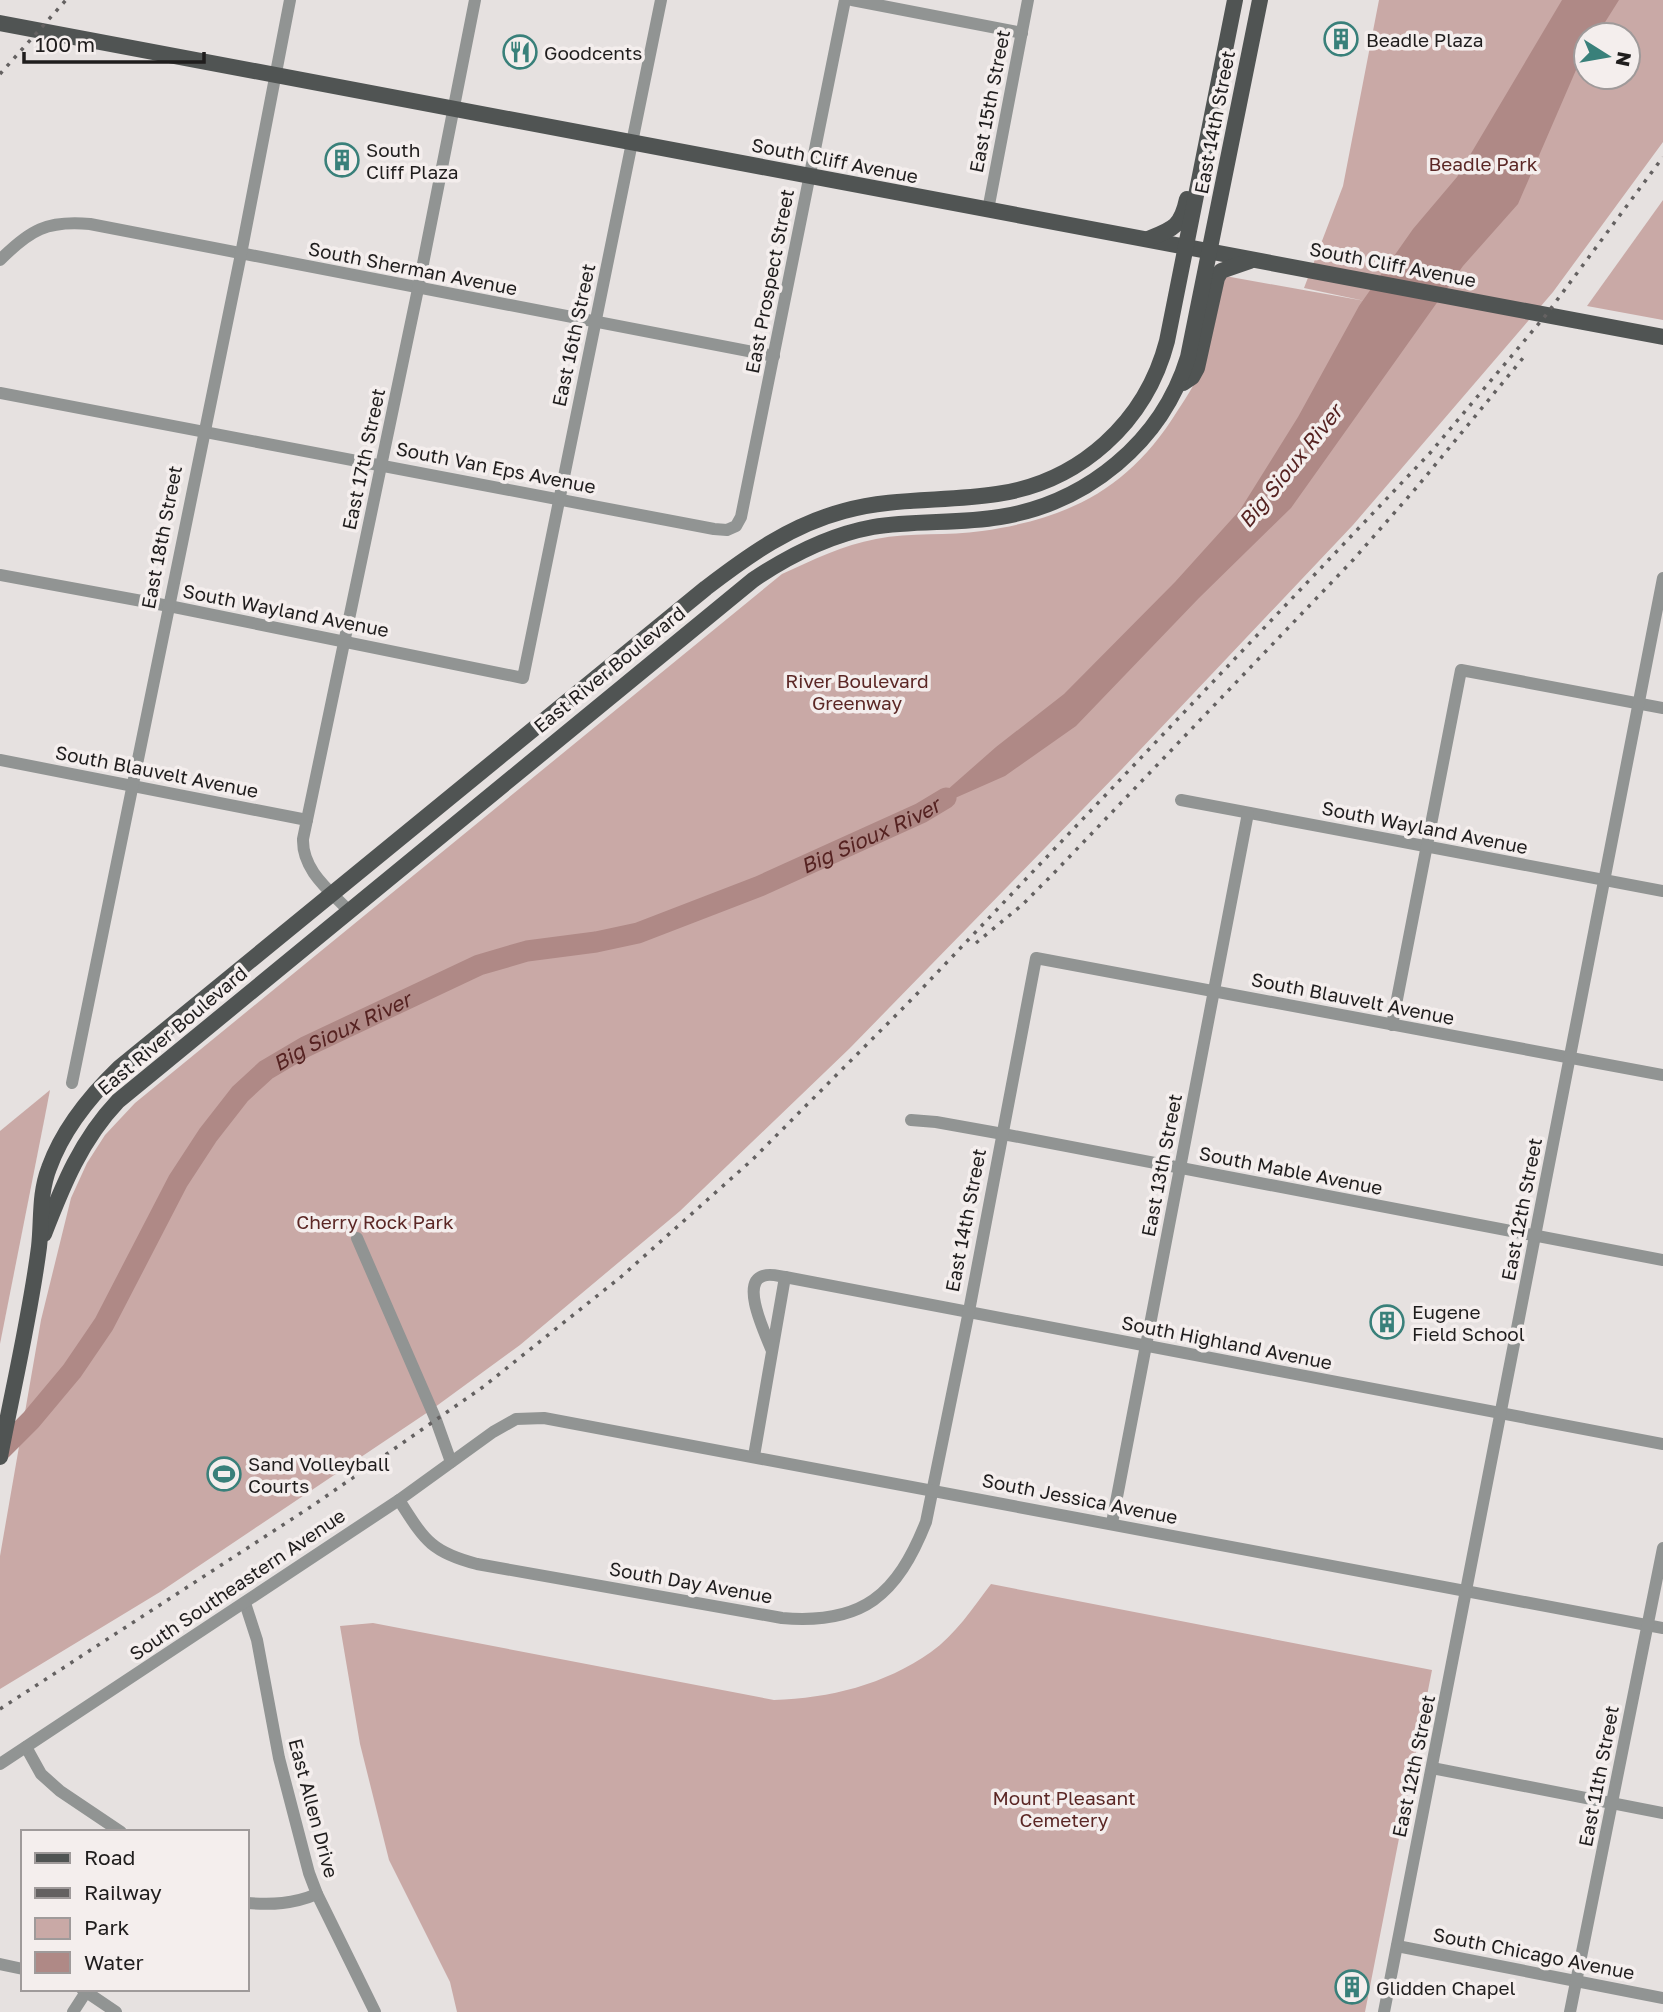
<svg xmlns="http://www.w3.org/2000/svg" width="1663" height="2012" font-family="'Golos Text',sans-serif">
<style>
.green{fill:#c9a9a6;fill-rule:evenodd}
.water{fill:#af8986}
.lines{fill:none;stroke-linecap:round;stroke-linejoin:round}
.river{stroke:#af8986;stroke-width:21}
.minor{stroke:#919493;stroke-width:12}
.major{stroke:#505453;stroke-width:16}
.rail{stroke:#646161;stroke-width:3.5;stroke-dasharray:3.5 7;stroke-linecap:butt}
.labels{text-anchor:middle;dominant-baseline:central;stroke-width:7;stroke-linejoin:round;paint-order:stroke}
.poi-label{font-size:19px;fill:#1f1d1d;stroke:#f4eeed;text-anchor:start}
.street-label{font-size:19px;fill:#1f1d1d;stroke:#f4eeed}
.park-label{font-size:19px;fill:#5b2725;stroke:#f4eeed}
.water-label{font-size:21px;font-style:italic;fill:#552221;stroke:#f4eeed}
</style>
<rect width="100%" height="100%" fill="#e6e1e0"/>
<g class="green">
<path d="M1379,0H1663V142L1553,292L1353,525L1122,769L850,1048L680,1211L520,1345L431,1410L160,1592L0,1689V1556L41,1320L71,1198L87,1163L105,1135L135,1103L782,574C813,560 843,545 876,539C911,532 948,536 982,531C1071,518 1130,488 1178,410C1187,396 1198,380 1203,364C1213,336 1218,305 1225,276L1365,301L1304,288L1343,186ZM1586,35H1628V77H1586ZM881,831L760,886L668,921L880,831Z"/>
<path d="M1663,200V320L1587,306Z"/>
<path d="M50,1090L45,1116L0,1344V1131Z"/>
<path d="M991,1584L1432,1670L1365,2012H457L450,1982L389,1860L360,1744L340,1626L373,1623L774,1700C830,1698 884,1685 931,1652C955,1635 973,1608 991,1584Z"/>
</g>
<path class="water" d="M1562,0H1619L1597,35H1586V54L1576,70L1518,204L1463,266L1291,508L1199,598L1076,726L1005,776L921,813L996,747L1064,694L1175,582L1240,510L1298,417L1359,306L1413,229L1457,177Z"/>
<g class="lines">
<path class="river" id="s1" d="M0,1451L31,1420L72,1371L104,1324L178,1181L208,1135L240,1094L266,1070L305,1047L479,965L527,951L596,942L638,933L760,886L921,813L946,798"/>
<g class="minor">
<path d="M852,0L1022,33"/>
<path d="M988,210L1028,0"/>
<path d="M0,260C30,230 47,220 90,224L774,356"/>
<path d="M0,393L714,529L727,530L736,526L741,517L845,0"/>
<path d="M0,575L169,606L523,678L661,0"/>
<path d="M0,760L307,820"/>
<path d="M1181,800L1663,891"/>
<path d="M349,911C329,890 302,870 303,839L418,289L475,0"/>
<path d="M1392,1025L1461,670L1663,708"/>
<path d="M72,1083L241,254L290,0"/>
<path d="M911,1120L936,1122L1003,1134L1663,1260"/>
<path d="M357,1238L436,1420L451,1462"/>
<path d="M785,1277L1663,1444"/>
<path d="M754,1456L785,1277C778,1276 770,1273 763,1276C740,1283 766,1335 772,1351"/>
<path d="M399,1500C424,1539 430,1552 477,1564L782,1618C863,1625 897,1595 926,1522L969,1311L1036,958L1663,1075"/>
<path d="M1112,1523L1248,813"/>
<path d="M245,1603L257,1640L279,1758L309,1873L317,1894L375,2012"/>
<path d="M26,1747L41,1774L60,1791L121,1832"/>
<path d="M0,1764L399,1500L493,1432L516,1419L544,1418L1663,1628"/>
<path d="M1432,1768L1663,1813"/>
<path d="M247,1903C272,1905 293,1904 317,1894"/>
<path d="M1397,1946L1663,1998"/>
<path d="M0,1964L23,1969"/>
<path d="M82,1989L116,2012"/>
<path d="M73,2012L86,1992"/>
<path d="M1384,2012L1663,578"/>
<path d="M1570,2012L1663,1548"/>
</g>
<g class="major">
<path d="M0,23L1663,337"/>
<path d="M1148,239C1173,229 1181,227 1187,199"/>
<path d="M1183,383L1192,377L1197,368L1217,278L1221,271L1250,261"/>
<path d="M44,1234C63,1185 81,1140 118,1101L753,580C790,555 829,535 873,527C915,520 958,524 1000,517C1087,503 1162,442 1188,357L1260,0"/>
<path d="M0,1457C13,1388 30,1317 39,1247C42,1220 39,1194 49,1168C63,1129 90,1096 119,1068L706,588C749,555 791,525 844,511C894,497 946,502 997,494C1080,482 1146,422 1167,341L1235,0"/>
</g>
<g class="rail">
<path d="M0,74L66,0"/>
<path d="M976,943L1022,905L1053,874L1353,560L1417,487L1523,358"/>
<path d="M0,1709L312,1506L483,1387L622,1276L752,1160L914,997L1430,453L1546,315L1663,157"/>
</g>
</g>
<defs>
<symbol id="building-ring" viewBox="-11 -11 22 22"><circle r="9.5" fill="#f4eeed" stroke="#39807a" stroke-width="1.5"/><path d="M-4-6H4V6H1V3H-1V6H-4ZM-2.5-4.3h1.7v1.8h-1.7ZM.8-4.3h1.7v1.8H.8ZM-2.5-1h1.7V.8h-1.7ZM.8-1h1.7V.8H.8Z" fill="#39807a"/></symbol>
<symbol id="restaurant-ring" viewBox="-11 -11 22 22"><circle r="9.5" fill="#f4eeed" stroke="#39807a" stroke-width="1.5"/><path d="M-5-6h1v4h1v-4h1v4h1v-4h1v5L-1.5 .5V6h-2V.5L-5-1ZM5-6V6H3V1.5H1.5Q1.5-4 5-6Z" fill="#39807a"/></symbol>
<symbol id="stadium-ring" viewBox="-11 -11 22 22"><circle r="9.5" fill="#f4eeed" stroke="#39807a" stroke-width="1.5"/><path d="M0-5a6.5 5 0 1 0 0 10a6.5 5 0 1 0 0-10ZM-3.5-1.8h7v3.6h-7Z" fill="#39807a"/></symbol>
</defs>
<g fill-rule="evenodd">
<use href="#building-ring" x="1322" y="20" width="38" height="38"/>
<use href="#restaurant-ring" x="501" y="33" width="38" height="38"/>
<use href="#building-ring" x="323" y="141" width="38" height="38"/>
<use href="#building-ring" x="1368" y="1303" width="38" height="38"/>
<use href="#stadium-ring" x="205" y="1455" width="38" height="38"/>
<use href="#building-ring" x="1333" y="1968" width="38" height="38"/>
</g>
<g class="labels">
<g class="poi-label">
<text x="1366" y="39">Beadle Plaza</text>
<text x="544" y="52">Goodcents</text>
<text x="366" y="149">South<tspan x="366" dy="22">Cliff Plaza</tspan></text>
<text x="1412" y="1311">Eugene<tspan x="1412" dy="22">Field School</tspan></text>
<text x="248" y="1463">Sand Volleyball<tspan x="248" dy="22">Courts</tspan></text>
<text x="1376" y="1987">Glidden Chapel</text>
</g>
<g class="street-label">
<text transform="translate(989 101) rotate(-79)">East 15th Street</text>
<text transform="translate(1214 122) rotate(-79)">East 14th Street</text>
<text transform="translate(835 160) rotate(11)">South Cliff Avenue</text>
<text transform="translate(1393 264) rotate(11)">South Cliff Avenue</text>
<text transform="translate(413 268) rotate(11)">South Sherman Avenue</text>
<text transform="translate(769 281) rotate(-79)">East Prospect Street</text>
<text transform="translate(573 335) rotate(-78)">East 16th Street</text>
<text transform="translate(363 459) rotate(-78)">East 17th Street</text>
<text transform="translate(496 467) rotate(11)">South Van Eps Avenue</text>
<text transform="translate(161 537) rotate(-79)">East 18th Street</text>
<text transform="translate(286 610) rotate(11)">South Wayland Avenue</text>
<text transform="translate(609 669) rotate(-39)">East River Boulevard</text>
<text transform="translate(157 771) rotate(11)">South Blauvelt Avenue</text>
<text transform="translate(1425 827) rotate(11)">South Wayland Avenue</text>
<text transform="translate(1353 998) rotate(11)">South Blauvelt Avenue</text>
<text transform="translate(172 1030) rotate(-40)">East River Boulevard</text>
<text transform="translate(1161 1165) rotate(-79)">East 13th Street</text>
<text transform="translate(1291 1170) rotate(11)">South Mable Avenue</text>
<text transform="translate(1521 1209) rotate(-79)">East 12th Street</text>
<text transform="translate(965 1220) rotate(-79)">East 14th Street</text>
<text transform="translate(1227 1342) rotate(11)">South Highland Avenue</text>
<text transform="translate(1080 1498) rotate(11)">South Jessica Avenue</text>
<text transform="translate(691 1582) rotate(10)">South Day Avenue</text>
<text transform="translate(237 1584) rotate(-34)">South Southeastern Avenue</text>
<text transform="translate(1413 1766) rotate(-78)">East 12th Street</text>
<text transform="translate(1598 1776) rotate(-79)">East 11th Street</text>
<text transform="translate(314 1808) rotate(75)">East Allen Drive</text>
<text transform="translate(1534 1953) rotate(11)">South Chicago Avenue</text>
</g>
<g class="park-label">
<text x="1483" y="163">Beadle Park</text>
<text x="857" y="680">River Boulevard<tspan x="857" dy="22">Greenway</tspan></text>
<text x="375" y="1221">Cherry Rock Park</text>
<text x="1064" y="1797">Mount Pleasant<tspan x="1064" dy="22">Cemetery</tspan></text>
</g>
<g class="water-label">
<text transform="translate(1290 466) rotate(-51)">Big Sioux River</text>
<text stroke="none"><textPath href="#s1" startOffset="1120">Big Sioux River</textPath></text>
<text stroke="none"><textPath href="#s1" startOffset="553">Big Sioux River</textPath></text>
</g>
</g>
<rect x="21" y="1830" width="228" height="161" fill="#f4eeed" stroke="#9f9a9a" stroke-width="2"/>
<rect x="35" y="1853" width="35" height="10" fill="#505453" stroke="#9f9a9a" stroke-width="2"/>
<text x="84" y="1865" font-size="21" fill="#1f1d1d">Road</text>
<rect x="35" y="1888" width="35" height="10" fill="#646161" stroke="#9f9a9a" stroke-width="2"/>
<text x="84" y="1900" font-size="21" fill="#1f1d1d">Railway</text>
<rect x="35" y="1918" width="35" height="21" fill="#c9a9a6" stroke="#9f9a9a" stroke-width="2"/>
<text x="84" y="1935" font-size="21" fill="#1f1d1d">Park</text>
<rect x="35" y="1952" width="35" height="21" fill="#af8986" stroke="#9f9a9a" stroke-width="2"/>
<text x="84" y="1970" font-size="21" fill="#1f1d1d">Water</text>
<g transform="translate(1607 56) rotate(101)"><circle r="33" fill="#f4eeed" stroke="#9f9a9a" stroke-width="2"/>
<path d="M0-5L12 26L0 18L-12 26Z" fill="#39807a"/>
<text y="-10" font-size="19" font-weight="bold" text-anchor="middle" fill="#1f1d1d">N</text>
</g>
<path d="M24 52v10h180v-10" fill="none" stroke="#1f1d1d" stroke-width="3.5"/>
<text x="35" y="52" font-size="21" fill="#1f1d1d" stroke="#f4eeed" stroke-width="5" paint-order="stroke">100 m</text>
</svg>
